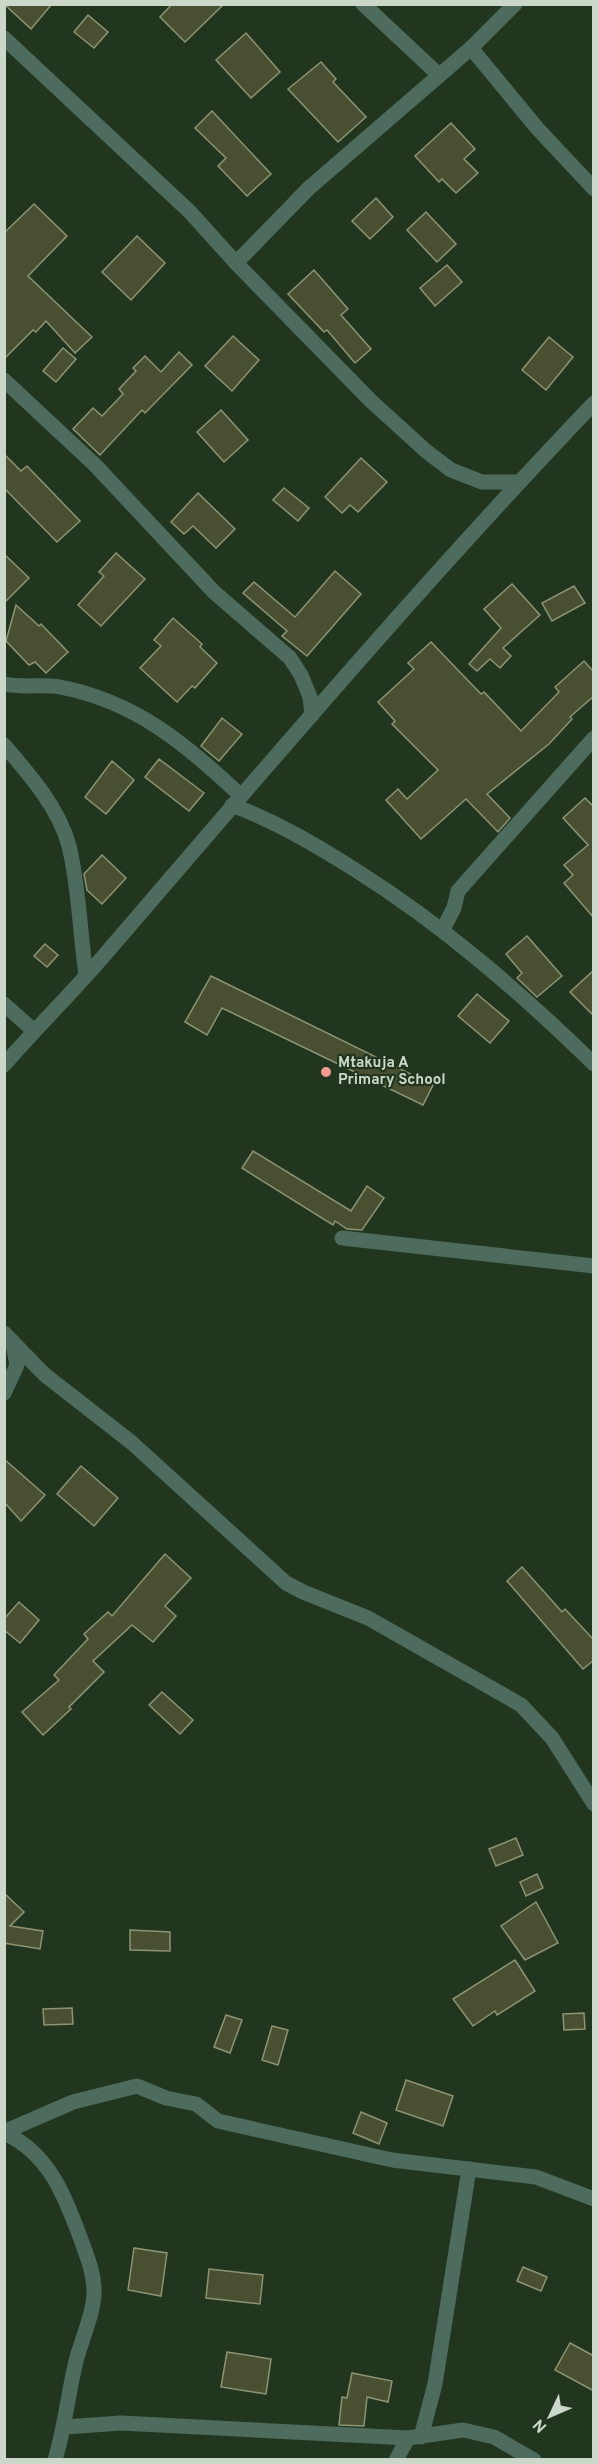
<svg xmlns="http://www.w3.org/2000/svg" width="598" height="2464" font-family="Overpass,sans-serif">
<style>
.building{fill:#495032;stroke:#8d9474;stroke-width:1.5}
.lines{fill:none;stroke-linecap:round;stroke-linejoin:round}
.minor{stroke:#4d6c5d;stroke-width:15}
.poi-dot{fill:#f59c92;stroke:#22361f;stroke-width:2}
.labels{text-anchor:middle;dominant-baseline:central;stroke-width:4.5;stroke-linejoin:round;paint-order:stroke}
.poi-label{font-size:15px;font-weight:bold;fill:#cbd8c9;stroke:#22361f;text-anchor:start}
</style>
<rect width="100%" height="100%" fill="#22361f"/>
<g class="building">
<path d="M4,4H52L31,29Z"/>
<path d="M172,4H224L185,42L160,17Z"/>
<path d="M88,15L108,32L94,48L74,32Z"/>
<path d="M246,33L280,72L251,98L216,60Z"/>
<path d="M321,62L336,79L333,82L366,117L338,142L288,89Z"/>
<path d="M212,111L271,174L247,196L218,166L226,158L195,128Z"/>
<path d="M451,123L475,149L464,159L478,173L456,193L442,179L439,182L415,156Z"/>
<path d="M376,198L393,217L370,239L352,221Z"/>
<path d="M34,204L67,236L28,276L92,337L75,353L46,321L36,332L33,330L4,359V233Z"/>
<path d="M426,212L456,244L437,262L407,230Z"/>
<path d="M137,236L165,263L131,300L102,272Z"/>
<path d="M447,265L462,282L435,306L420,288Z"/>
<path d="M314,270L348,309L341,315L371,349L355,363L327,330L324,332L288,294Z"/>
<path d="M233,336L259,360L232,391L205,366Z"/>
<path d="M549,337L573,357L546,390L522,370Z"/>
<path d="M63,348L76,359L56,382L43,371Z"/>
<path d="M179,352L192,365L145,413L142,410L100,455L73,429L93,408L102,416L123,394L119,389L136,371L133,368L145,356L161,372Z"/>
<path d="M221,410L248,440L224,462L197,432Z"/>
<path d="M4,454L21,471L27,466L80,521L57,542L4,488Z"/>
<path d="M361,458L387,482L358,512L350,505L342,513L325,497Z"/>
<path d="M284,488L309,508L298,521L273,500Z"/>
<path d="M198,493L235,529L216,548L193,526L184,534L171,522Z"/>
<path d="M116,553L145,579L101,626L78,605L104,576L99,572Z"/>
<path d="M4,554L29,578L4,603Z"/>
<path d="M335,571L361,594L307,656L282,636L287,631L243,593L254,582L295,617Z"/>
<path d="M512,584L540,615L503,648L511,656L500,668L490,659L477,671L469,664L501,628L484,609Z"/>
<path d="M574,586L585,603L552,621L542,603Z"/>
<path d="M16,605L39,626L41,624L68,652L46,673L35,662L29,665L6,641Z"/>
<path d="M173,618L202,644L200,647L217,663L195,688L192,686L177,702L140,668L161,646L154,640Z"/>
<path d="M431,642L481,694L484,692L521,731L559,692L555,687L584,661L594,672V696L570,717L572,719L549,744L487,794L510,818L498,832L466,799L421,839L386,800L398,789L407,799L438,770L392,724L395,721L378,702L414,669L408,663Z"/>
<path d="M222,718L242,734L219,761L201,746Z"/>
<path d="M159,759L204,793L189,811L145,777Z"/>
<path d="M112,761L134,780L106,814L85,797Z"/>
<path d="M585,798L594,807V918L564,883L573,875L564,865L588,845L563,818Z"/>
<path d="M102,855L126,878L102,904L87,890L84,874Z"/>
<path d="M527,936L562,976L537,997L517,978L522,973L506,954Z"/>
<path d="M45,944L58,955L47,967L34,956Z"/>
<path d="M594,970V1016L570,992Z"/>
<path d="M211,976L433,1085L423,1105L222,1008L207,1035L185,1022Z"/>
<path d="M477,994L509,1021L490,1043L458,1016Z"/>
<path d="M253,1151L351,1211L367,1186L384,1198L362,1230L347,1229L335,1221L333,1225L242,1168Z"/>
<path d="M4,1459L45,1495L21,1521L4,1502Z"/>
<path d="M81,1466L118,1498L94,1526L57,1494Z"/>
<path d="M165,1554L191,1578L165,1606L176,1616L153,1642L132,1625L93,1661L104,1672L69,1707L71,1709L43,1735L22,1712L59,1680L54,1675L88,1639L84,1634L108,1612L112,1616Z"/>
<path d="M522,1567L562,1612L565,1609L594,1640V1660L583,1669L507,1581Z"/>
<path d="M19,1602L39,1620L20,1643L4,1630V1619Z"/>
<path d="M162,1692L193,1720L180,1734L149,1705Z"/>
<path d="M516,1838L523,1855L496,1866L489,1849Z"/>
<path d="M537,1874L543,1888L526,1896L520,1882Z"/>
<path d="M4,1893L24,1912L10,1926L43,1931L40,1949L4,1943Z"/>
<path d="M536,1902L558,1943L525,1960L501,1926Z"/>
<path d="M130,1930L170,1932V1951L130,1950Z"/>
<path d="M515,1960L535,1991L497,2015L495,2011L473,2026L453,1999Z"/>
<path d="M72,2008L73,2024L44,2025L43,2009Z"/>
<path d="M584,2013L585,2029L564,2030L563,2014Z"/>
<path d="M226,2015L242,2020L230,2053L214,2047Z"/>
<path d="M272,2026L288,2030L278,2065L262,2060Z"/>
<path d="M406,2080L453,2096L443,2126L396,2110Z"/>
<path d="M361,2112L387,2123L379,2144L353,2133Z"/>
<path d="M134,2248L167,2253L161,2296L128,2290Z"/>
<path d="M523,2267L547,2277L541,2291L517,2281Z"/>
<path d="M209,2269L263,2275L260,2304L206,2298Z"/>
<path d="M570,2343L594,2356V2391L555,2370Z"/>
<path d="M227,2352L271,2359L266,2394L221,2387Z"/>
<path d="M352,2373L392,2381L388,2402L367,2397L364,2426L339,2425L342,2397L347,2398Z"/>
</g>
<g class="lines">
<g class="minor">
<path d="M363,4L439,75"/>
<path d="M4,38L190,212L236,263L371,401L426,451L451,470L482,482H519"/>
<path d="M471,48L537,128L594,189"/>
<path d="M236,263L309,188L471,48L515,4"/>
<path d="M4,380L95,465L214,592L290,658L301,675L310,697L312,715"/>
<path d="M4,684C23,688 41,684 60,687C135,701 187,745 240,795"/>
<path d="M4,745C29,774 59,808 69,846C79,886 80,934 86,975"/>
<path d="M232,805C277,822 316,845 357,871C444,926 520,992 594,1064"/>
<path d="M443,929L454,908L458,891L594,738"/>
<path d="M4,1004L34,1031"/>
<path d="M4,1065C38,1026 75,990 108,951C267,766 425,580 594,403"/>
<path d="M342,1238L594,1266"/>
<path d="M4,1333L45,1375L131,1442L286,1583L303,1592L368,1618L521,1705L552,1738L594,1804"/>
<path d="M4,1393L17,1365L13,1344"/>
<path d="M4,2132L73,2102L137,2086L166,2098L196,2104L218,2121L392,2160L536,2177L594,2199"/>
<path d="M4,2133C48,2152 65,2196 80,2237C86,2254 94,2272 94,2290C95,2310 81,2341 76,2361C68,2394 65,2427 55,2460"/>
<path d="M65,2427L121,2423L408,2438L463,2430L494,2437L534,2460"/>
<path d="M421,2437L435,2384L469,2169"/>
<path d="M396,2460L408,2438"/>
</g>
</g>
<circle class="poi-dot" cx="326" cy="1072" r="6"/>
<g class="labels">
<g class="poi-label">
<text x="338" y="1063">Mtakuja A<tspan x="338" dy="17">Primary School</tspan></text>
</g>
</g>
<rect width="598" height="2464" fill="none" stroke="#cbd8c9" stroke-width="12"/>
<g transform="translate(550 2416) rotate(226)" stroke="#22361f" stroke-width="4.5" paint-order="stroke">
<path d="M0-4.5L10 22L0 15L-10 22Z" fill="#cbd8c9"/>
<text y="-9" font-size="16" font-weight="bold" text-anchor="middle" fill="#cbd8c9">N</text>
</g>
</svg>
